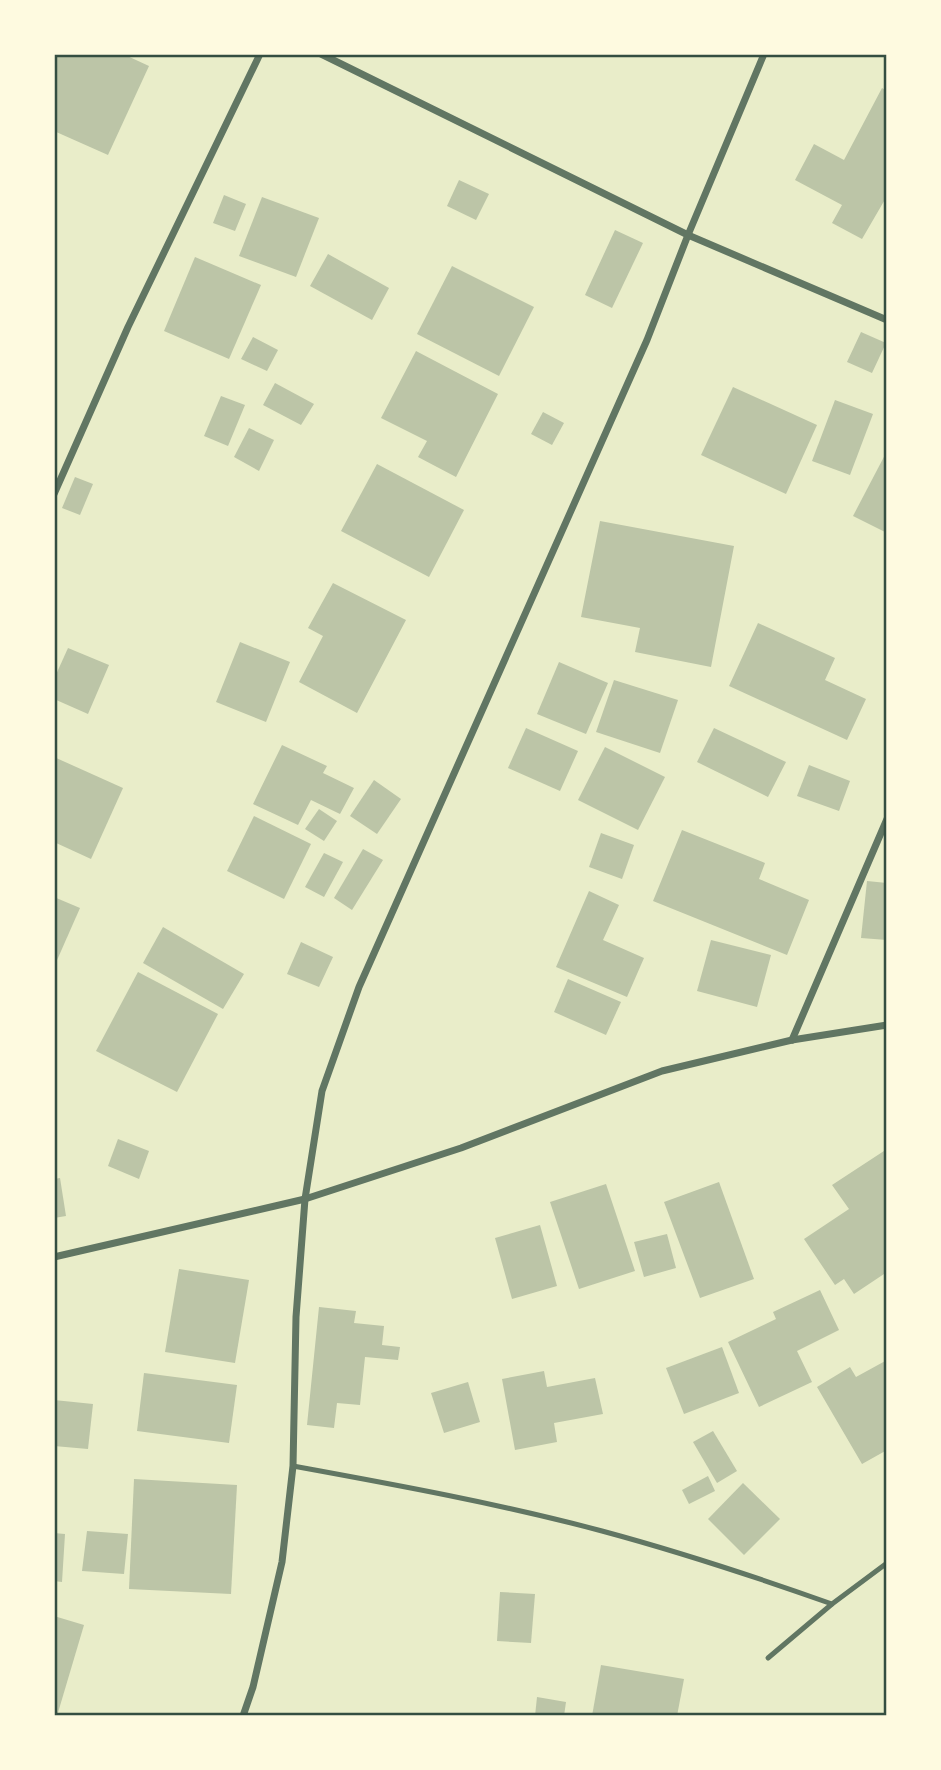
<svg xmlns="http://www.w3.org/2000/svg" width="941" height="1770" font-family="Ubuntu,sans-serif">
<style>
.building{fill:#bcc5a7}
.lines{fill:none;stroke-linecap:round;stroke-linejoin:round}
.service{stroke:#617663;stroke-width:5}
.minor{stroke:#617663;stroke-width:7}
.neatline{fill:none;stroke:#344e41;stroke-width:2.5}
</style>
<rect width="100%" height="100%" fill="#e9edc9"/>
<g class="building">
<path d="M54,54H123L149,66L108,155L54,131Z"/>
<path d="M882,88L887,91V196L862,239L832,223L842,205L795,180L814,144L844,160Z"/>
<path d="M459,180L489,194L476,220L447,206Z"/>
<path d="M224,195L246,204L235,231L213,223Z"/>
<path d="M262,197L319,218L296,277L239,256Z"/>
<path d="M615,230L643,243L612,308L585,295Z"/>
<path d="M328,254L389,288L372,320L310,286Z"/>
<path d="M195,257L261,285L229,359L164,331Z"/>
<path d="M452,266L534,307L499,376L417,334Z"/>
<path d="M861,332L886,343L872,373L847,362Z"/>
<path d="M253,337L278,350L267,371L241,359Z"/>
<path d="M416,351L498,394L456,477L418,457L427,441L381,418Z"/>
<path d="M275,383L314,404L301,425L263,405Z"/>
<path d="M733,387L817,425L786,494L701,455Z"/>
<path d="M221,396L245,405L228,446L204,436Z"/>
<path d="M835,400L873,414L850,475L812,461Z"/>
<path d="M543,412L564,423L552,445L531,434Z"/>
<path d="M249,428L274,440L259,471L234,457Z"/>
<path d="M887,451V533L853,516Z"/>
<path d="M377,464L464,510L429,577L341,531Z"/>
<path d="M75,477L93,484L80,515L62,508Z"/>
<path d="M600,521L734,546L711,667L635,652L640,628L581,617Z"/>
<path d="M333,583L406,620L357,713L299,682L323,636L308,628Z"/>
<path d="M758,623L835,658L825,680L866,699L847,740L729,686Z"/>
<path d="M240,642L290,662L266,722L216,702Z"/>
<path d="M68,648L109,665L88,714L54,699V679Z"/>
<path d="M559,662L608,683L586,734L537,714Z"/>
<path d="M614,680L678,700L660,753L596,732Z"/>
<path d="M526,728L578,751L560,791L508,768Z"/>
<path d="M714,728L786,762L768,797L697,762Z"/>
<path d="M282,745L327,766L323,773L354,788L340,814L311,800L298,825L253,804Z"/>
<path d="M605,747L665,777L638,830L578,800Z"/>
<path d="M54,757L123,788L91,859L54,842Z"/>
<path d="M809,765L850,781L839,811L797,796Z"/>
<path d="M374,780L401,799L377,834L350,816Z"/>
<path d="M319,809L337,821L324,841L305,829Z"/>
<path d="M254,816L311,844L284,899L227,871Z"/>
<path d="M682,830L765,863L759,879L809,900L787,955L653,901Z"/>
<path d="M601,833L634,845L622,879L589,867Z"/>
<path d="M363,849L383,860L352,910L334,898Z"/>
<path d="M324,853L343,862L324,897L305,887Z"/>
<path d="M867,881L887,883V940L861,938Z"/>
<path d="M589,891L619,905L603,940L644,958L627,997L556,967Z"/>
<path d="M54,897L80,908L54,967Z"/>
<path d="M163,927L244,974L223,1009L143,963Z"/>
<path d="M711,940L771,955L757,1007L697,991Z"/>
<path d="M301,942L333,957L319,987L287,974Z"/>
<path d="M138,972L218,1014L177,1092L96,1051Z"/>
<path d="M568,979L621,1002L606,1035L554,1012Z"/>
<path d="M118,1139L149,1151L139,1179L108,1166Z"/>
<path d="M887,1149V1272L854,1294L844,1279L835,1285L804,1239L849,1209L832,1185Z"/>
<path d="M60,1178L66,1216L54,1218V1179Z"/>
<path d="M719,1182L754,1279L700,1298L664,1202Z"/>
<path d="M606,1184L635,1271L579,1289L550,1202Z"/>
<path d="M540,1225L557,1286L512,1299L495,1238Z"/>
<path d="M667,1234L676,1268L644,1277L634,1242Z"/>
<path d="M179,1269L249,1280L235,1363L165,1352Z"/>
<path d="M820,1290L839,1330L797,1351L812,1382L759,1407L728,1342L776,1319L773,1312Z"/>
<path d="M319,1307L356,1311L354,1323L384,1326L382,1345L400,1347L398,1360L365,1357L360,1405L337,1403L334,1428L307,1425Z"/>
<path d="M722,1347L739,1393L684,1414L666,1368Z"/>
<path d="M887,1360V1450L862,1464L817,1387L850,1367L856,1377Z"/>
<path d="M544,1371L547,1387L595,1378L603,1414L554,1423L557,1442L515,1450L502,1379Z"/>
<path d="M144,1373L237,1385L229,1443L137,1431Z"/>
<path d="M468,1382L480,1422L444,1433L431,1393Z"/>
<path d="M54,1400L93,1404L88,1449L54,1446Z"/>
<path d="M713,1431L737,1471L717,1483L693,1442Z"/>
<path d="M708,1476L715,1491L689,1504L682,1490Z"/>
<path d="M134,1479L237,1485L231,1594L129,1589Z"/>
<path d="M743,1483L780,1519L744,1555L708,1519Z"/>
<path d="M87,1531L128,1534L124,1574L82,1571Z"/>
<path d="M54,1533L65,1534L62,1582L54,1581Z"/>
<path d="M500,1592L535,1594L531,1643L497,1641Z"/>
<path d="M54,1616L84,1625L57,1716H54Z"/>
<path d="M601,1665L684,1679L677,1716H592Z"/>
<path d="M537,1697L566,1702L564,1716H535Z"/>
</g>
<g class="lines">
<g class="service">
<path d="M293,1466C397,1485 501,1504 602,1531C680,1552 756,1577 832,1604"/>
<path d="M768,1658L832,1604L887,1563"/>
</g>
<g class="minor">
<path d="M321,54L688,235L887,320"/>
<path d="M54,494L128,327L260,54"/>
<path d="M792,1040L887,819"/>
<path d="M54,1257L305,1199L461,1148L662,1071L792,1040L887,1025"/>
<path d="M243,1716L253,1687L282,1562L293,1466L296,1317L305,1199L322,1091L359,987L647,340L688,235L764,54"/>
</g>
</g>
<rect width="941" height="1770" fill="none" stroke="#fefae0" stroke-width="112"/>
<rect x="56" y="56" width="829" height="1658" class="neatline"/>
</svg>
